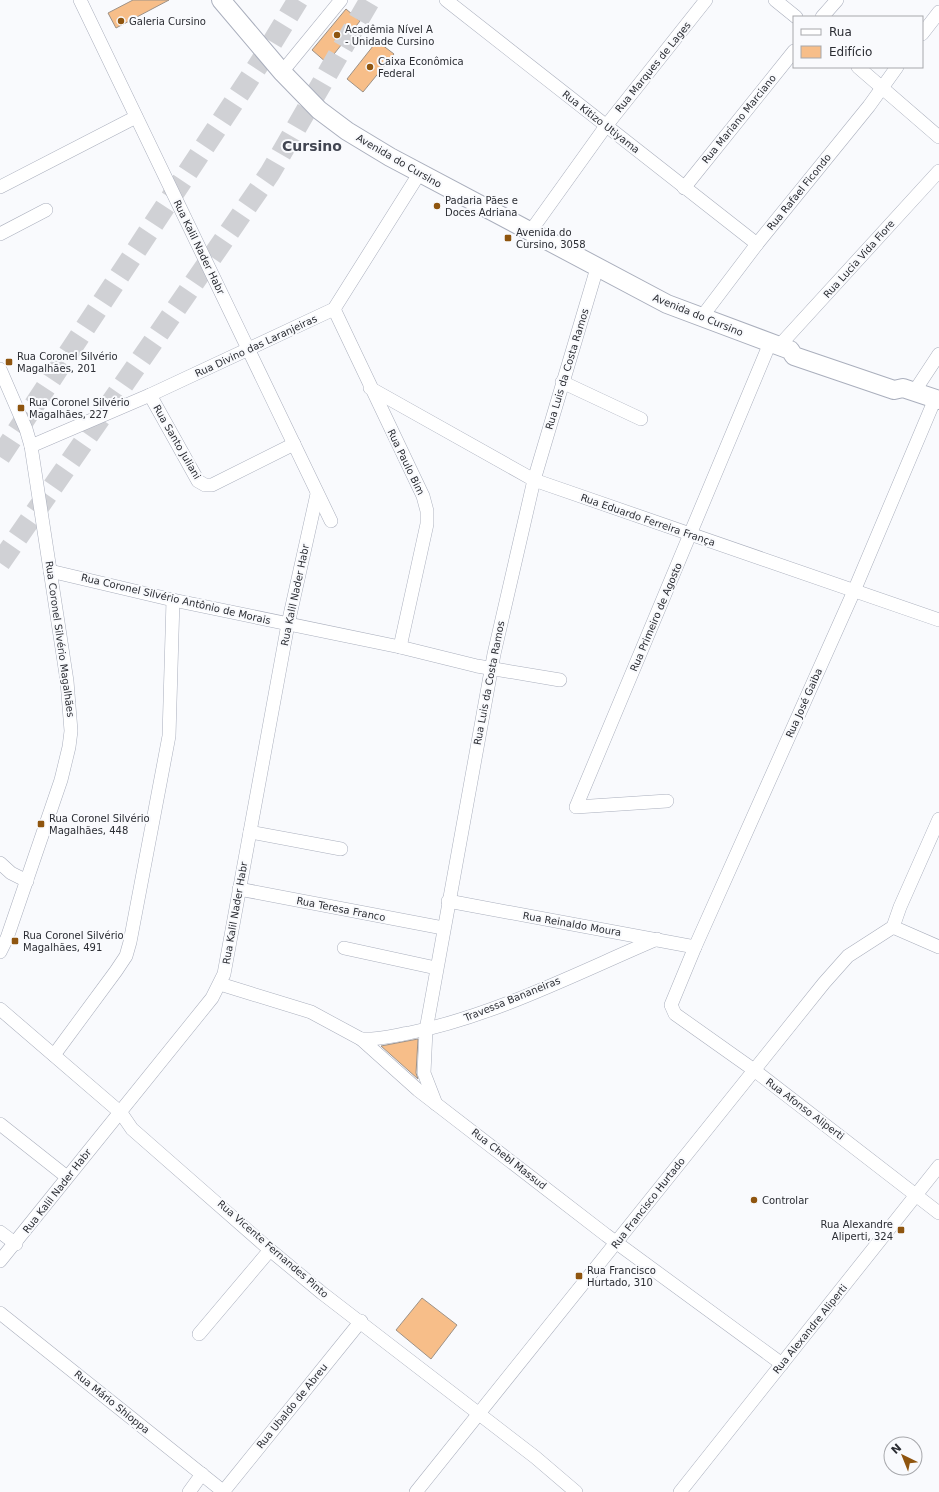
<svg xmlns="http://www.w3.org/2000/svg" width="939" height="1492" font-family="'DejaVu Sans',sans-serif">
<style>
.building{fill:#f7be89;stroke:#9e9287}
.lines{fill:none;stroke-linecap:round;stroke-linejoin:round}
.trunk-tunnel{stroke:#d0d1d5;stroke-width:21;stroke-dasharray:21 10;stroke-linecap:butt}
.minor-casing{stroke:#aaafbd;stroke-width:14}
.secondary-casing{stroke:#aaafbd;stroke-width:20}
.minor{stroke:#fff;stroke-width:13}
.secondary{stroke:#fff;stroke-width:18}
.poi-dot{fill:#8f550f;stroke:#f9fafd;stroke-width:1.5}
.labels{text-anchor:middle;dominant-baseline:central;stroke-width:4;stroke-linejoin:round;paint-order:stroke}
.poi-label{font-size:10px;fill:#2b2d33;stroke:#f9fafd;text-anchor:start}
.street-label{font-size:10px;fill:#2b2d33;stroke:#f9fafd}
.district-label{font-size:14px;font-weight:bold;fill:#414551;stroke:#f9fafd}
</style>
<rect width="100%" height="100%" fill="#f9fafd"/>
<g class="building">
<path d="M133,0H169L116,28L108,13Z"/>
<path d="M346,9L360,21L327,63L312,50Z"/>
<path d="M377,41L394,54L363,92L347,79Z"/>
<path d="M418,1039L416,1073L418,1079L381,1046Z"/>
<path d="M422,1298L457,1325L431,1359L396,1330Z"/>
</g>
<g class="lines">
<g class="trunk-tunnel">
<path d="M0,457L261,61L298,0"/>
<path d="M0,563L270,173L370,0"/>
</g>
<defs>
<g id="minor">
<path d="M80,0L331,521"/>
<path d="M446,0L757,244"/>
<path d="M775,0L796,17"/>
<path d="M822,17L837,0"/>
<path d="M922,34L939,12"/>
<path d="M858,67L939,137"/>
<path d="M282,72L341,0"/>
<path d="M0,187L136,117"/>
<path d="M684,188L794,51"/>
<path d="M530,232L606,126L706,0"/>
<path d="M0,234L46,210"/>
<path d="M334,309L423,496L427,511V524L400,647"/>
<path d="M701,318L757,244L869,106L897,67"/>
<path d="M779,346L939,171"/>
<path d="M0,369L26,429L31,446L67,681L71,731L69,747L61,780L7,938L0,952"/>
<path d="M562,382L641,419"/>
<path d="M370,388L534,480L939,620"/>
<path d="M914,392L939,354"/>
<path d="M150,395L198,481L205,485H212L294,444"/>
<path d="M935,399L854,591L695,947L671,1005L675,1014L754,1070L939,1213"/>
<path d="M31,446L150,395L334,309L419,174"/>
<path d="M50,571L173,600L400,647L477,666L560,680"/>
<path d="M667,801L576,807L770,343"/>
<path d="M250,832L341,849"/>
<path d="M0,863L11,873L27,881"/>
<path d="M239,889L443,928"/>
<path d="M448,901L695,947"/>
<path d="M893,927L900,907L939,819"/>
<path d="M893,927L939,947"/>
<path d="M344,948L436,968"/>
<path d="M220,984L311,1012L361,1039L418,1090L606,1235L782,1364"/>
<path d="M0,1009L121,1113L132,1129L270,1250L322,1293L535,1457L576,1492"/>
<path d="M361,1039C378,1040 392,1036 409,1033C494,1016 577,973 657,939"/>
<path d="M54,1055L116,971L126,956L130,942L169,736L173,600"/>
<path d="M436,1104L424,1073L426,1030L494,654L534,480L597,268"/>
<path d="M0,1124L67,1177"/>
<path d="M0,1232L16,1244"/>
<path d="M0,1261L212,998L224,974L288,624L317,494"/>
<path d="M0,1313L224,1492"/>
<path d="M199,1334L270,1250"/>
<path d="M189,1492L202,1474"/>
<path d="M223,1492L361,1321"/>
<path d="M416,1492L824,983L848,956L893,927"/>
<path d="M680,1492L939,1166"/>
</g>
<path id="secondary" d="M221,0L282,72L319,110L347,131L390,157L667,304L790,350L794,356L894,390L903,388L939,400"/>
</defs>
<use href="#minor" class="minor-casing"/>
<use href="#secondary" class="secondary-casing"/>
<use href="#minor" class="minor"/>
<use href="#secondary" class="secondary"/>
</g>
<g class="poi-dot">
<circle cx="121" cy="21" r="4"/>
<circle cx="337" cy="35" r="4"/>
<circle cx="370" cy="67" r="4"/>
<circle cx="437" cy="206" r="4"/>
<rect x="504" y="234" width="8" height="8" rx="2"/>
<rect x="5" y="358" width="8" height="8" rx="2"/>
<rect x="17" y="404" width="8" height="8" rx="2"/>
<rect x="37" y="820" width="8" height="8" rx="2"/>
<rect x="11" y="937" width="8" height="8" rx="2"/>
<circle cx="754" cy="1200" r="4"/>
<rect x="897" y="1226" width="8" height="8" rx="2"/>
<rect x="575" y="1272" width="8" height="8" rx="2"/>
</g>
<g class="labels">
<g class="poi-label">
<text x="129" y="21">Galeria Cursino</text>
<text x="345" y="29">Acadêmia Nível A<tspan x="345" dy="12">- Unidade Cursino</tspan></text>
<text x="378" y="61">Caixa Econômica<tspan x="378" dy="12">Federal</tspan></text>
<text x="445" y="200">Padaria Pães e<tspan x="445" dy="12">Doces Adriana</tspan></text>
<text x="516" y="232">Avenida do<tspan x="516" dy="12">Cursino, 3058</tspan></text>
<text x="17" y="356">Rua Coronel Silvério<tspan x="17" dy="12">Magalhães, 201</tspan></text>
<text x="29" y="402">Rua Coronel Silvério<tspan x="29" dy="12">Magalhães, 227</tspan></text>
<text x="49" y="818">Rua Coronel Silvério<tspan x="49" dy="12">Magalhães, 448</tspan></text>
<text x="23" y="935">Rua Coronel Silvério<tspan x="23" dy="12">Magalhães, 491</tspan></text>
<text x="762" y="1200">Controlar</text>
<text x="893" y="1224" text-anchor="end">Rua Alexandre<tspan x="893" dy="12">Aliperti, 324</tspan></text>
<text x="587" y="1270">Rua Francisco<tspan x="587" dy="12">Hurtado, 310</tspan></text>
</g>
<g class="street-label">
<text transform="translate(653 67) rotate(-51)">Rua Marques de Lages</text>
<text transform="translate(739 119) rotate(-51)">Rua Mariano Marciano</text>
<text transform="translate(601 122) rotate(38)">Rua Kitizo Utiyama</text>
<text transform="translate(399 161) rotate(30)">Avenida do Cursino</text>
<text transform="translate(799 192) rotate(-51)">Rua Rafael Ficondo</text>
<text transform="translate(199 247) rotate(64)">Rua Kalil Nader Habr</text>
<text transform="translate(859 259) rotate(-48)">Rua Lucia Vida Fiore</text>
<text transform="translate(698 315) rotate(22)">Avenida do Cursino</text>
<text transform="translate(256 346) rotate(-25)">Rua Divino das Laranjeiras</text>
<text transform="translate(567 369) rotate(-73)">Rua Luis da Costa Ramos</text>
<text transform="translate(177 442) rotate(60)">Rua Santo Juliani</text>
<text transform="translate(406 462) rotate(64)">Rua Paulo Bim</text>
<text transform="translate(648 520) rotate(19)">Rua Eduardo Ferreira França</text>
<text transform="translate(295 595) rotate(-78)">Rua Kalil Nader Habr</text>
<text transform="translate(176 599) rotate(13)">Rua Coronel Silvério Antônio de Morais</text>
<text transform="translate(656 617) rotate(-67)">Rua Primeiro de Agosto</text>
<text transform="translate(60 639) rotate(82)">Rua Coronel Silvério Magalhães</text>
<text transform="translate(489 683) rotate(-79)">Rua Luis da Costa Ramos</text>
<text transform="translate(804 703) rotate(-66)">Rua José Gaiba</text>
<text transform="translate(341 909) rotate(11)">Rua Teresa Franco</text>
<text transform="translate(235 913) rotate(-80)">Rua Kalil Nader Habr</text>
<text transform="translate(572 924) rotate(10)">Rua Reinaldo Moura</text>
<text transform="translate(512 999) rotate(-22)">Travessa Bananeiras</text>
<text transform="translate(805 1109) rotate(37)">Rua Afonso Aliperti</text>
<text transform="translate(509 1159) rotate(38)">Rua Chebl Massud</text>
<text transform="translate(57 1191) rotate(-52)">Rua Kalil Nader Habr</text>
<text transform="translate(648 1203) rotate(-52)">Rua Francisco Hurtado</text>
<text transform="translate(273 1249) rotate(41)">Rua Vicente Fernandes Pinto</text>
<text transform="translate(810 1329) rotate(-51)">Rua Alexandre Aliperti</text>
<text transform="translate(112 1402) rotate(39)">Rua Mário Shioppa</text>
<text transform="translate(292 1406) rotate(-51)">Rua Ubaldo de Abreu</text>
</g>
<g class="district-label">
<text x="312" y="146">Cursino</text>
</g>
</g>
<rect x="793" y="16" width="130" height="52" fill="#f9fafd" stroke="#a7a8ac"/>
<rect x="801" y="29" width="20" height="6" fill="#ffffff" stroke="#a7a8ac"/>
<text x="829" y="36" font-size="12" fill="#2b2d33">Rua</text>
<rect x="801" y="46" width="20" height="12" fill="#f7be89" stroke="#a7a8ac"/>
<text x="829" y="56" font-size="12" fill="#2b2d33">Edifício</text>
<g transform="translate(903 1456) rotate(317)"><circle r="19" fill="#f9fafd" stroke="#a7a8ac"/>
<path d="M0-3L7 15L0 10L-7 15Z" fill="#8f550f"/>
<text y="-6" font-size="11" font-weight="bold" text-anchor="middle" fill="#2b2d33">N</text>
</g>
</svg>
